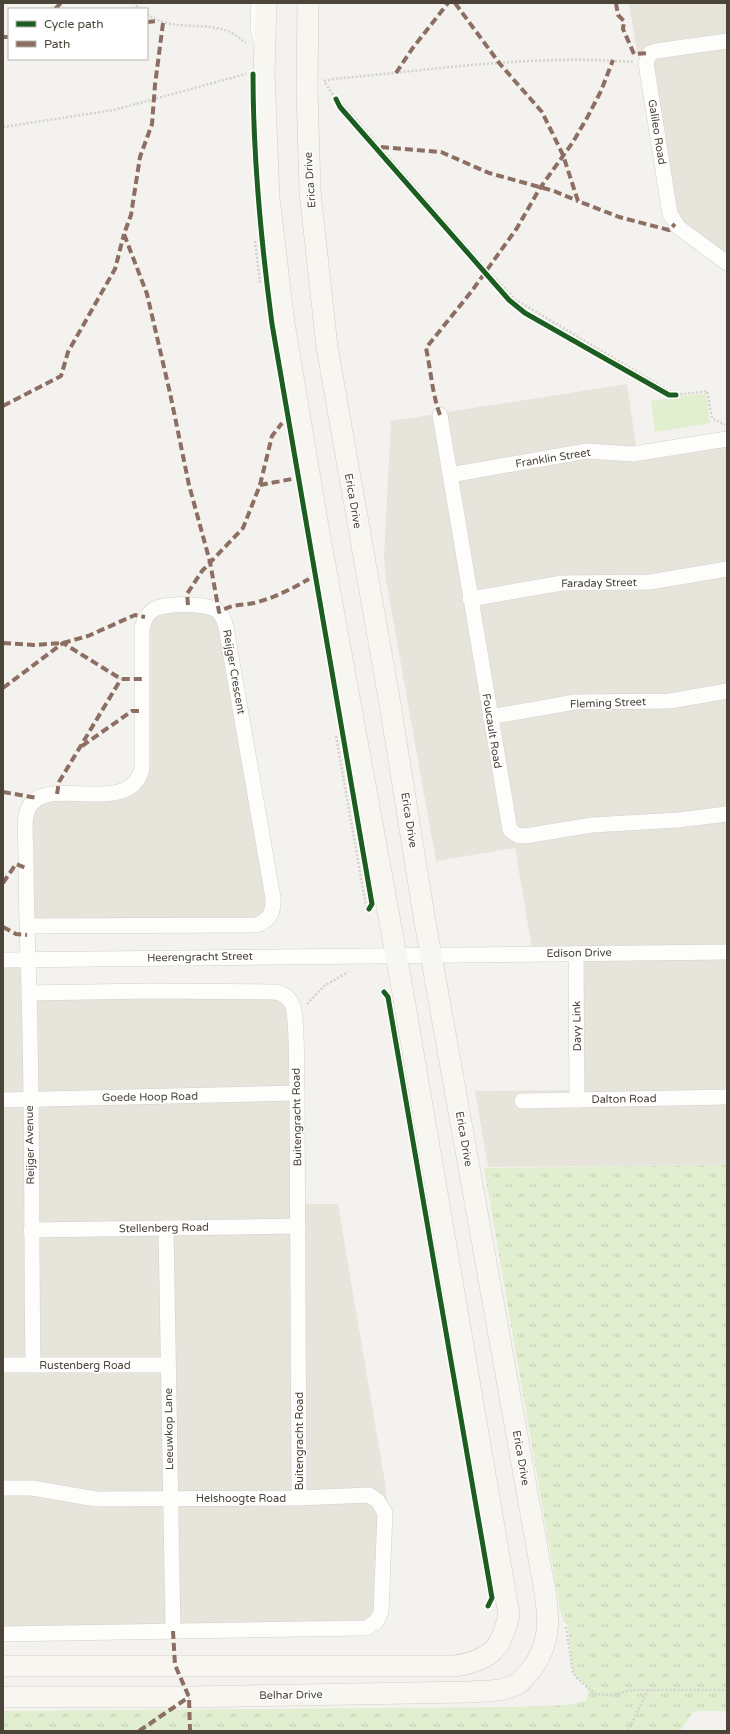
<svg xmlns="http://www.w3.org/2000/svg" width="730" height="1734" font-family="'Varela Round',sans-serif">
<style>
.residential{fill:#e7e4dc}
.grass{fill:url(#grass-tufts)}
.garden{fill:#e1eecf}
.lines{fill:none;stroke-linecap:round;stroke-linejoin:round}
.service-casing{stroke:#d2d0cb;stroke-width:8}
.minor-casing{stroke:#d2d0cb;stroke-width:16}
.secondary-casing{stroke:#d3cfc5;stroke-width:22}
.path{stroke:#d3d2cc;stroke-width:2.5;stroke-dasharray:2 2;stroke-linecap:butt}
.service{stroke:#fdfdfc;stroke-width:7}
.minor{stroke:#fdfdfc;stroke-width:15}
.secondary{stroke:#f7f6f1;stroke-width:21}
.quiet{stroke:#8d6e63;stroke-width:4;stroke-dasharray:8 4;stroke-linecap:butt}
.cycleway-casing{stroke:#fff;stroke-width:8}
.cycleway{stroke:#1b5e20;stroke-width:5}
.labels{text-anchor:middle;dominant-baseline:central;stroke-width:3;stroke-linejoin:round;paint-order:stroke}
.street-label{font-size:11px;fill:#4b4439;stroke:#fff}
</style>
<defs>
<pattern id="grass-tufts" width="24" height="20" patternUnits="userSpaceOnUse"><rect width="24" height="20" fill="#e1eecf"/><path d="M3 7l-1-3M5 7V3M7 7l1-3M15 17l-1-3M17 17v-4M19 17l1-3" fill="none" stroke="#c3cdb2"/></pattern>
</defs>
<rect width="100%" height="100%" fill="#f4f2ee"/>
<g class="residential">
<path d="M629,3H727V264L676,225L646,58L637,53Z"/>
<path d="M627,384L637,452L727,438V1165L488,1167L475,1091L576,1090L575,954L533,955L515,848L436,861L386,580L384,556L391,421Z"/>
<path d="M152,608L223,613L274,898L267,920L24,928L31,802L119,791L136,781L140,628Z"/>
<path d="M3,961H30L31,991L274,987L297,1006L300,1204H338L385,1483L388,1512L377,1623L3,1635Z"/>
</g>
<path class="grass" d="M727,1165V1711H694L680,1731H3V1711L515,1707L567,1705L586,1701L589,1689L573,1672L568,1626L564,1622L561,1614L484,1168Z"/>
<path class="garden" d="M706,393L710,423L655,432L651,401Z"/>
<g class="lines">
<defs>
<path id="service" d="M255,3L254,28L257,42"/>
<g id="minor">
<path d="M727,41L656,51L650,53L646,63L670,214L678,227L727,263"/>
<path d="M440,415L510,830L517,835L525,836L592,825L678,820L727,814"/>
<path d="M450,475L587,451L633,454L727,439"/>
<path d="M470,599L562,583L650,582L727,569"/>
<path d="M490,717L575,702L670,701L727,691"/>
<path d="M27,926L256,925C269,921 274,912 273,898L228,639C227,630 225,619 219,612C209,602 164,603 153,610C146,615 144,621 142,628V769C128,821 40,769 27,812C23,824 26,840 26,853C26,889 27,925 28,960C33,1095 31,1230 33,1365"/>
<path d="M576,953L577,1100"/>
<path d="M3,960L727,952"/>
<path d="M29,993L149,991L275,992C282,993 288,996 292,1004C298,1017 296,1075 297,1093L299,1498"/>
<path d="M3,1100L297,1093"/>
<path d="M522,1101L727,1097"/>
<path d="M166,1228L173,1631"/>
<path d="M31,1230L298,1226"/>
<path d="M3,1365H168"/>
<path d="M3,1488H32L96,1499L299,1498L369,1495L378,1501L385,1513L381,1612L376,1622L366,1628L3,1634"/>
</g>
<g id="secondary">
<path d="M3,1666H455C490,1660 501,1650 509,1615L402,988L318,527L284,323L269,198L264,74L266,3"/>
<path d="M3,1697H189L468,1692C483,1691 505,1692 519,1683C522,1681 526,1675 529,1672C557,1639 547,1603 540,1564L424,916L390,704L327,347L310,192L307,90L308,3"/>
</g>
</defs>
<use href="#service" class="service-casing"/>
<use href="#minor" class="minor-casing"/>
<use href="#secondary" class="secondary-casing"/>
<g class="path">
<path d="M133,3L141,9"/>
<path d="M147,14C170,31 199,22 225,30C233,32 239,38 246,43"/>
<path d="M324,81L333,79C432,70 533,54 633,62"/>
<path d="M325,83L336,99L341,102L487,270L516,300L676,395L707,391L712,418L725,425"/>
<path d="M3,127L114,110L246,74"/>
<path d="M255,241L260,283"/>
<path d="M336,736L366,906L369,909"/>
<path d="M307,1004L324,986L348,972"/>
<path d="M566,1627L573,1672L577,1678L595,1694L612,1695L632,1690H727"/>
<path d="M628,1731L648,1690"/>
</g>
<use href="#service" class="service"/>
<use href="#minor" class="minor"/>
<use href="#secondary" class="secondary"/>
<g class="quiet">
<path d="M455,3L500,64L542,112L563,155L578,201L619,217L669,230L675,224"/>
<path d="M616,3L618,15L624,21L623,29L634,54L650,53"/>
<path d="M55,9L61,3"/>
<path d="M147,22L157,21"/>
<path d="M163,23L155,85L152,124L140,157L131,215L124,234L147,294L170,393L189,485L210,562L219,612C234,603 242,606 258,602C276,597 293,588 309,579"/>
<path d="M3,37H9"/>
<path d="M396,73L412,49L448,3"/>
<path d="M381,147L441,152L489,173L554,191L578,201"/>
<path d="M3,406L61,376L68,352L115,269L124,234"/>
<path d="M440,415C432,393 431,371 426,348L471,292L517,228L540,188L573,142L588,116L601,91L613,60"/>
<path d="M260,485L272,436L282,423"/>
<path d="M188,605L187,594L202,571L243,528L260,485L292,479"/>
<path d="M3,643L34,645L63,643L88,636L135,615L145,617"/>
<path d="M3,688L63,643L121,679H142"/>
<path d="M82,746L132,711H142"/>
<path d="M3,792L37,798"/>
<path d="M57,794L59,782L121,679"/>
<path d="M3,883L16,864L26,868"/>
<path d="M3,927L16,934L27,935"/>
<path d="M173,1631L175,1665L189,1697L190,1731"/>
<path d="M139,1731L189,1697"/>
</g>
<defs>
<g id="cycleway">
<path d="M253,74C253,158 261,241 272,324L372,904L369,909"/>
<path d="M336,99L340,107L509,300L525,313L669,395H676"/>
<path d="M384,992L388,997L492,1598L488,1606"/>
</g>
</defs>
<use href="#cycleway" class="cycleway-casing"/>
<use href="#cycleway" class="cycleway"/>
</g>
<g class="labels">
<g class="street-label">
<text transform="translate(657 132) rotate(81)">Galileo Road</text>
<text transform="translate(310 180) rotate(-94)">Erica Drive</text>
<text transform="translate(553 458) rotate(-9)">Franklin Street</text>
<text transform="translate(353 501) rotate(80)">Erica Drive</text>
<text transform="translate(599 583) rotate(-1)">Faraday Street</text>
<text transform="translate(234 672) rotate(80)">Reijger Crescent</text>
<text transform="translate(608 703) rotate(-2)">Fleming Street</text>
<text transform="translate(492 731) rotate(81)">Foucault Road</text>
<text transform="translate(409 820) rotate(81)">Erica Drive</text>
<text transform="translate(579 953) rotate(-1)">Edison Drive</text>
<text transform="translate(200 957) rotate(-1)">Heerengracht Street</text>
<text transform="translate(577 1026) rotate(-91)">Davy Link</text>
<text transform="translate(150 1097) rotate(-1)">Goede Hoop Road</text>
<text transform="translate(624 1099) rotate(-1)">Dalton Road</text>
<text transform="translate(297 1117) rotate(-91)">Buitengracht Road</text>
<text transform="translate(464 1139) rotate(80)">Erica Drive</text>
<text transform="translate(30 1145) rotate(-91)">Reijger Avenue</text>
<text transform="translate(164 1228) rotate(-1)">Stellenberg Road</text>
<text x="85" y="1365">Rustenberg Road</text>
<text transform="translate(169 1429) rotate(-91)">Leeuwkop Lane</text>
<text transform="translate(299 1441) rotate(-90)">Buitengracht Road</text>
<text transform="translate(521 1458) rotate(80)">Erica Drive</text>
<text x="241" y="1498">Helshoogte Road</text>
<text transform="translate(291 1695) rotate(-1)">Belhar Drive</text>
</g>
</g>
<rect width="730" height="1734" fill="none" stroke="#4b4439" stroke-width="8"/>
<rect x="8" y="8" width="140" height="52" fill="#ffffff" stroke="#b7b4b0"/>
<rect x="16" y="21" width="20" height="6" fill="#1b5e20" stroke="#b7b4b0"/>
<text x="44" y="28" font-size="12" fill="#4b4439">Cycle path</text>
<rect x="16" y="41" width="20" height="6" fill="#8d6e63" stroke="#b7b4b0"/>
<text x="44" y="48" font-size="12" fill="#4b4439">Path</text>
</svg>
